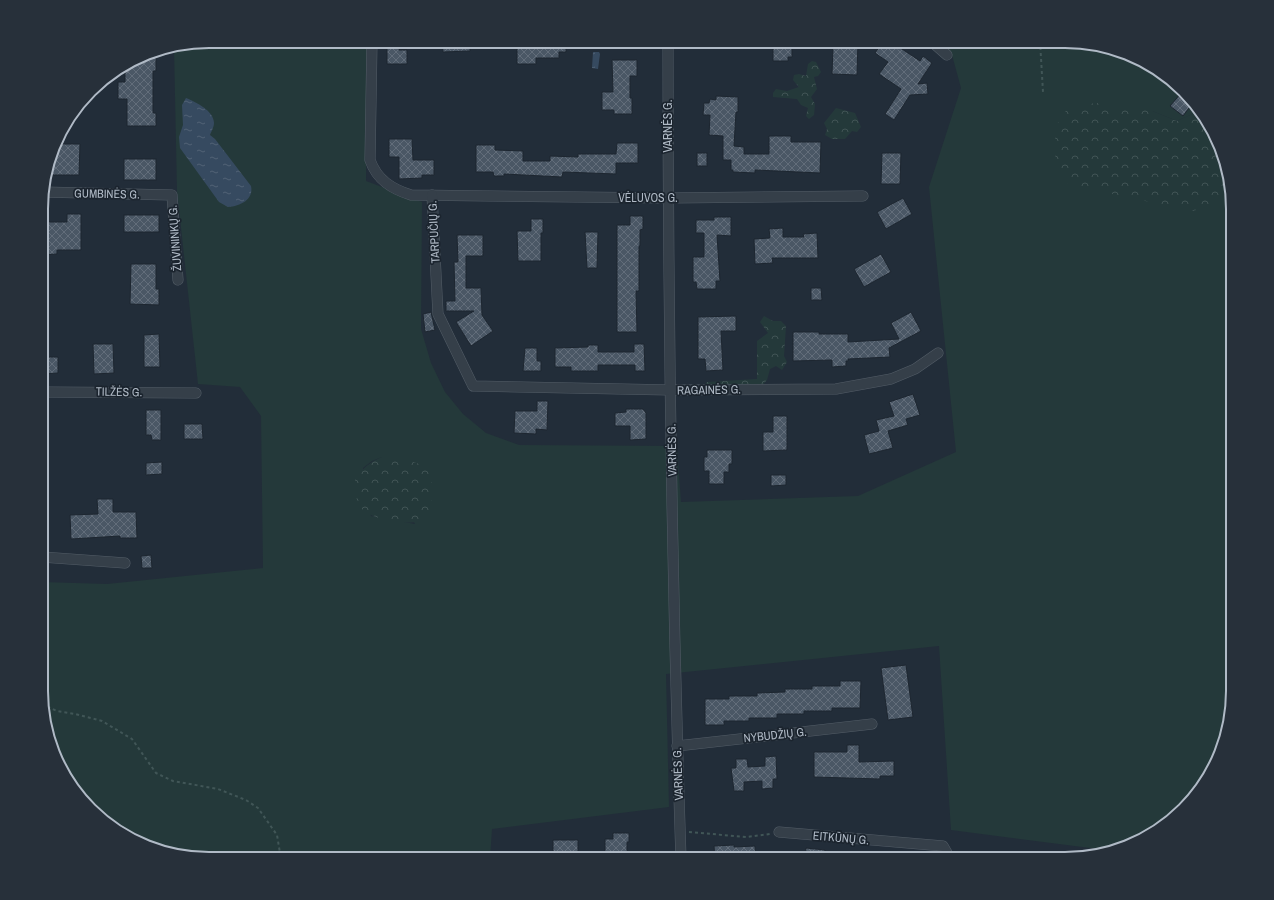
<svg xmlns="http://www.w3.org/2000/svg" width="1274" height="900" font-family="'Archivo Narrow',sans-serif">
<style>
.green{fill:#24393a;fill-rule:evenodd}
.forest{fill:url(#forest-crowns)}
.water{fill:url(#water-ripples)}
.building{fill:url(#building-cross-hatch);stroke:#1d2630}
.lines{fill:none;stroke-linecap:round;stroke-linejoin:round}
.street-casing{stroke:#535d67;stroke-width:11}
.path{stroke:#415657;stroke-width:2;stroke-dasharray:3 3;stroke-linecap:butt}
.street{stroke:#353f49;stroke-width:10}
.labels{text-anchor:middle;dominant-baseline:central;stroke-width:3.5;stroke-linejoin:round;paint-order:stroke}
.street-label{font-size:12px;fill:#b0bac6;stroke:#1b242e}
.rim{fill:none;stroke:#b0bac6;stroke-width:2}
</style>
<defs>
<pattern id="forest-crowns" width="20" height="18" patternUnits="userSpaceOnUse"><rect width="20" height="18" fill="#24393a"/><path d="M2 6a3 3 0 1 1 6 0M12 15a3 3 0 1 1 6 0" fill="none" stroke="#415455"/></pattern>
<pattern id="water-ripples" width="26" height="14" patternUnits="userSpaceOnUse"><rect width="26" height="14" fill="#364a60"/><path d="M2 4q2-2 4 0t4 0M15 11q2-2 4 0t4 0" fill="none" stroke="#516275"/></pattern>
<pattern id="building-cross-hatch" width="8" height="8" patternUnits="userSpaceOnUse"><rect width="8" height="8" fill="#4a5765"/><path d="M0 0l8 8M0 8l8-8" fill="none" stroke="#626d7a"/></pattern>
</defs>
<rect width="100%" height="100%" fill="#222d39"/>
<path class="green" d="M209,41H367L366,181L422,202L421,329L431,363L445,392L463,414L486,433L519,445L677,446L681,502L858,496L956,452L929,187L961,88L952,55L938,41H1076L1119,50L1167,76L1197,110L1195,113L1177,121L1152,111L1224,193L1227,179L1233,198V702L1224,745L1198,793L1140,842L1106,850L951,830L939,646L666,674L669,807L492,829L490,859H198L155,850L107,824L64,775L42,713V582L107,584L263,568L261,416L240,387L198,384L177,191L174,48ZM382,457L415,524L371,516L363,468L372,461Z"/>
<g class="forest">
<path d="M812,61L816,62L821,72L818,76L814,77L817,89L811,97L815,104L814,115L809,119L806,116L808,108L801,105L797,99L773,97V93L776,89L787,91L799,87L793,80L794,75L799,74L806,76L808,64Z"/>
<path d="M1097,103L1152,111L1177,121L1195,113L1197,110L1211,125L1227,179L1224,193L1209,206L1193,211L1069,185L1057,167L1054,148L1057,124L1069,106Z"/>
<path d="M836,108L855,113L861,127L857,132L852,131L845,139H832L825,135L827,129L824,123Z"/>
<path d="M764,316L773,321H781L786,326L784,356L787,362L782,370L776,366L770,369L767,380L762,386H704L707,382L757,379V341L768,333L760,322Z"/>
<path d="M382,457C392,457 400,459 409,461C432,466 433,474 432,496C431,503 432,513 426,518C416,528 373,520 363,510C355,502 355,490 355,479C363,468 370,462 382,457Z"/>
</g>
<g class="water">
<path d="M593,52H599L600,54L598,69L592,68Z"/>
<path d="M186,98C196,102 214,111 214,123C214,127 211,132 210,135L215,139L251,186C254,200 240,206 228,207L219,202L180,148L179,137L183,125L182,105Z"/>
</g>
<g class="building">
<path d="M387,41H396V44H399V50H407V64H387Z"/>
<path d="M442,41H470V51L443,52Z"/>
<path d="M517,41H566V52H559V58H536V64H517Z"/>
<path d="M773,41L792,42V57H788V61H773Z"/>
<path d="M843,41H858L857,75L832,74L833,47L843,48Z"/>
<path d="M884,41L898,49L899,47L920,61L923,56L932,63L918,84L927,83L928,94L910,95L894,120L885,114L901,89L879,74L888,62L875,53Z"/>
<path d="M145,54H156V71H153V113H156V126H127V99H118V82H125V66Z"/>
<path d="M612,60H637V76H630V98H632V114H614V110H602V92H613Z"/>
<path d="M1182,92L1192,104L1183,116L1170,106Z"/>
<path d="M716,96L738,97V112H736L734,146L744,147V154H769V136H791V142H821L820,173L755,170V173L733,172V170H731V160H723V136L709,135L710,115H703L704,103H709L710,99L716,100Z"/>
<path d="M389,139H412L413,160H434V175H422V178L399,179V157H389Z"/>
<path d="M617,143H638V163H616V174L563,172L562,177L504,174V176H494L493,172H476V145H495V150L523,151V161H550V156L578,157V154H616Z"/>
<path d="M56,144H80L79,175H46Z"/>
<rect x="697" y="153" width="10" height="13"/>
<path d="M882,153H901L900,184H881Z"/>
<rect x="124" y="159" width="32" height="21"/>
<path d="M903,198L912,214L886,229L877,212Z"/>
<path d="M67,214H81V250H57V254L42,255V222H67Z"/>
<rect x="124" y="215" width="35" height="17"/>
<path d="M630,216H643V229L640,230V246H639V291H636L637,332H617V225H630Z"/>
<path d="M714,217H731V236L717,235L720,281H716V289H697L696,282H693V257H704V233H696V220H714Z"/>
<path d="M531,219H543V233H541V261H518L517,231H531Z"/>
<path d="M783,228V237H804L803,234L817,233L818,258H772L773,263L755,264L754,239L770,238L769,229Z"/>
<path d="M585,232H598L597,268H587Z"/>
<path d="M457,235H483V256H466V288H481L482,315L493,331L471,346L456,322L474,311H446V301H455L454,262H458Z"/>
<path d="M881,254L891,272L864,287L854,269Z"/>
<path d="M131,264H156V289H159V305L130,304Z"/>
<path d="M811,288H821L822,300H811Z"/>
<path d="M431,312L435,330L425,332L423,314Z"/>
<path d="M911,312L921,331L889,348L890,357L848,359V361H846V366L832,367V360L793,361V332H819V334H848V342L899,339L891,323Z"/>
<path d="M736,316V331H721L723,370L706,371L705,359H698V317Z"/>
<path d="M159,334L160,367H144V335Z"/>
<path d="M93,344H113L114,373L94,374Z"/>
<path d="M634,344H644L645,371H635V365H598V371H571V367H555V348L588,347V345H598V352H634Z"/>
<path d="M525,348H537V361H541V371H523Z"/>
<path d="M42,357H58V373L42,374Z"/>
<path d="M913,394L920,415L906,419L908,425L888,431L893,448L869,454L864,435L879,431L876,420L894,416L889,402Z"/>
<path d="M537,401H548L547,430L536,429V434L514,433L515,411H537Z"/>
<path d="M626,409H643L646,413V439L630,440V426H615V413L626,412Z"/>
<path d="M146,410H161V440H152L151,435H146Z"/>
<path d="M773,416H787V450L763,451V432H773Z"/>
<path d="M184,424H202L203,439H184Z"/>
<path d="M707,450H732V464H729V472H724V484H709V471H704V457H707Z"/>
<path d="M162,462V474L146,475V463Z"/>
<path d="M771,475H786V485L771,486Z"/>
<path d="M97,499H113V512H136L137,538H120V536L71,539L70,515L98,514Z"/>
<path d="M151,555L152,568H142L141,556Z"/>
<path d="M906,665L913,717L888,720L881,668Z"/>
<path d="M840,681H861L860,708H832V711H804V714H777V718H749V721H724V725H705V699H729V696H757V693L785,692V689H812V686H840Z"/>
<path d="M847,745H859V762L894,761V776H880V779L814,777V752H847Z"/>
<path d="M776,756L777,779H773V788L762,789V781L744,782V791H734L731,768H736V759H747L748,767L765,766V757Z"/>
<path d="M613,833H629V842H627V859H605V839H613Z"/>
<path d="M553,840H578V855L553,856Z"/>
<path d="M734,845V847L755,846L756,859H715L714,846Z"/>
<path d="M806,848L825,850L824,859H805Z"/>
</g>
<g class="lines">
<defs>
<g id="street">
<path d="M372,41L370,160C377,180 392,189 411,195L668,198L863,196"/>
<path d="M668,41C668,314 672,586 681,859"/>
<path d="M931,41L947,55"/>
<path d="M42,192L172,195L178,280"/>
<path d="M432,195L438,314L473,386L671,390L836,389L891,379L915,369L938,353"/>
<path d="M42,392L196,393"/>
<path d="M42,557L125,563"/>
<path d="M677,746L872,724"/>
<path d="M779,832L943,846L947,853V859"/>
</g>
</defs>
<use href="#street" class="street-casing"/>
<g class="path">
<path d="M1040,41L1043,92"/>
<path d="M42,704L57,711L75,714L102,721L132,739L156,773L173,781L218,789L246,800L258,808L277,835L281,859"/>
<path d="M689,832L746,837L770,834"/>
</g>
<use href="#street" class="street"/>
</g>
<g class="labels">
<g class="street-label">
<text transform="translate(668 126) rotate(-90)">VARNĖS G.</text>
<text transform="translate(107 194) rotate(1)">GUMBINĖS G.</text>
<text x="648" y="198">VĖLUVOS G.</text>
<text transform="translate(434 232) rotate(-93)">TARPUČIŲ G.</text>
<text transform="translate(175 238) rotate(-94)">ŽUVININKŲ G.</text>
<text transform="translate(709 390) rotate(-1)">RAGAINĖS G.</text>
<text transform="translate(119 392) rotate(1)">TILŽĖS G.</text>
<text transform="translate(672 450) rotate(-91)">VARNĖS G.</text>
<text transform="translate(775 735) rotate(-6)">NYBUDŽIŲ G.</text>
<text transform="translate(678 774) rotate(-92)">VARNĖS G.</text>
<text transform="translate(841 838) rotate(5)">EITKŪNŲ G.</text>
</g>
</g>
<path d="M0 0H1274V900H0ZM209 48H1065A161 161 0 0 1 1226 209V691A161 161 0 0 1 1065 852H209A161 161 0 0 1 48 691V209A161 161 0 0 1 209 48Z" fill="#27303a" fill-rule="evenodd"/>
<path class="rim" d="M209 48H1065A161 161 0 0 1 1226 209V691A161 161 0 0 1 1065 852H209A161 161 0 0 1 48 691V209A161 161 0 0 1 209 48Z"/>
</svg>
